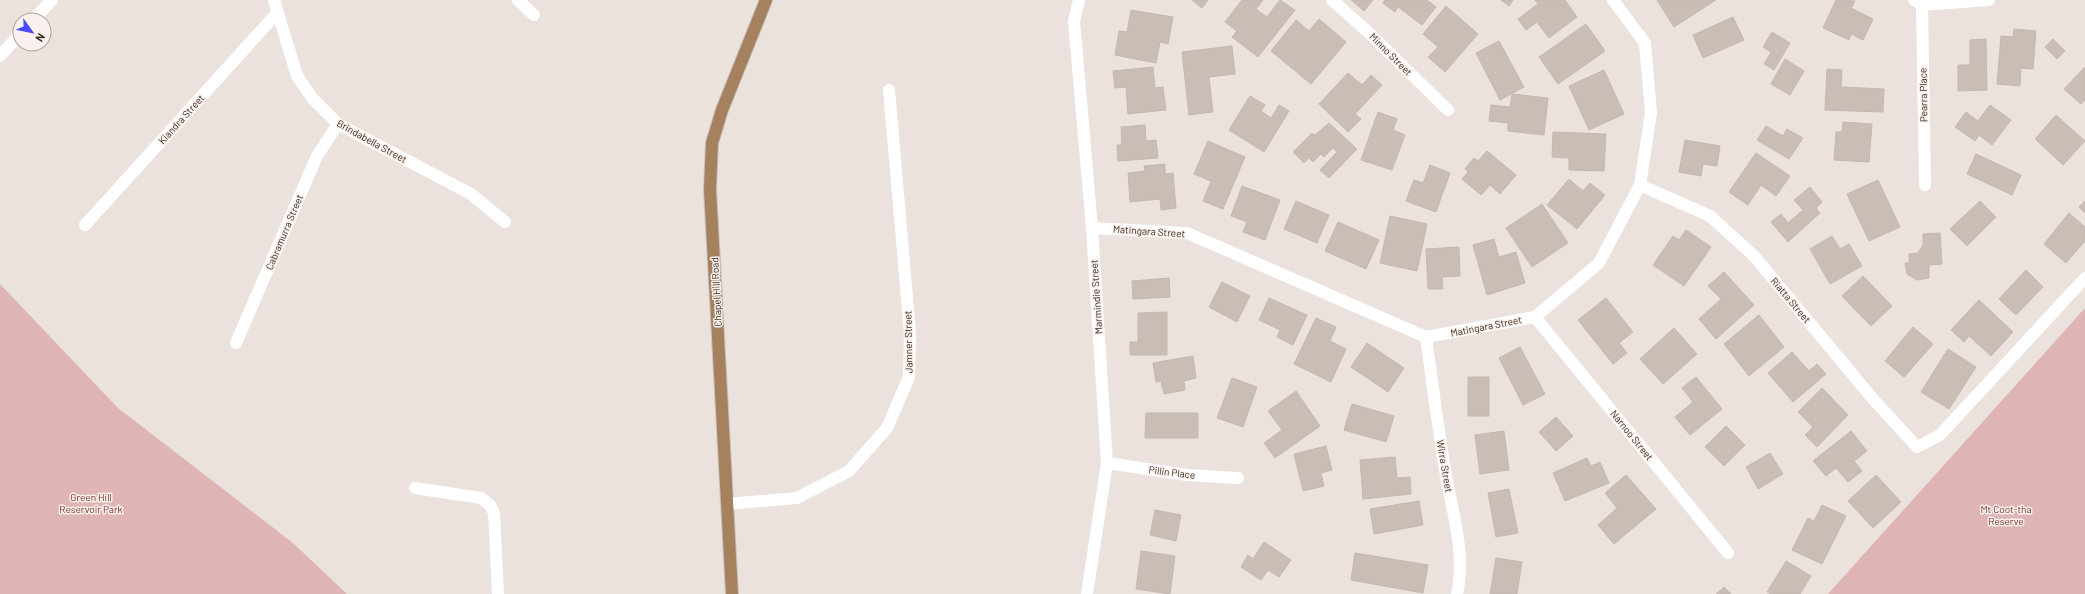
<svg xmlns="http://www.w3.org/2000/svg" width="2085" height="594" font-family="Barlow,sans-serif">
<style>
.green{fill:#dfb4b4}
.building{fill:#c9bdb6;stroke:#c5b7b0}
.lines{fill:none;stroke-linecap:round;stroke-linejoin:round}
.major-casing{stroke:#c5c0bc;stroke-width:14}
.minor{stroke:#fff;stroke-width:12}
.major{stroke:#a6815d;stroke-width:12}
.labels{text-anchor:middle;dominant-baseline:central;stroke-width:3;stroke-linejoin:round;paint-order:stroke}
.street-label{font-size:10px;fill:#3d2c1e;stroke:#f8f1ee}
.park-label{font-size:10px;fill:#772f24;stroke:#f8f1ee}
</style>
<rect width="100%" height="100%" fill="#ebe2de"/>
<g class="green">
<path d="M0,284L118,408L293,543L347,594H0Z"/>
<path d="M2085,308V594H1828Z"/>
</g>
<g class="building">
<path d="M1192,0H1208L1202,8Z"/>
<path d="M1242,0H1263L1256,9L1267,17L1280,0L1295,10L1258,57L1232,37L1237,31L1225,22Z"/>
<path d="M1351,0H1373L1364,11Z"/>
<path d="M1385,0H1427L1436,7L1422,25L1398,7L1395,12L1383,3Z"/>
<path d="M1501,0H1513L1509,6Z"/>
<path d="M1535,0H1565L1577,17L1549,38L1537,22L1526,30L1518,19L1538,4Z"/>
<path d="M1657,0H1716L1674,27Z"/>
<path d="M1836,0L1855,1L1851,8L1873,19L1863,40L1851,34L1849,40L1823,28Z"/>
<path d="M1446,6L1478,34L1445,72L1428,57L1438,47L1423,34Z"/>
<path d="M1131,10L1173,17L1168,44L1160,42L1156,63L1115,55L1119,31L1127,32Z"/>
<path d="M1733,17L1744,40L1703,58L1693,35Z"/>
<path d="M1319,19L1346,42L1311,84L1271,51L1296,20L1309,31Z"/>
<path d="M1586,24L1605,51L1558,84L1539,57Z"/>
<path d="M2014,29L2036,31L2033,69L2021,68L2020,86L1997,84L2001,36L2013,37Z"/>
<path d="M1772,32L1790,43L1774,70L1764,64L1771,52L1763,47Z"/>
<path d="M1986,39L1987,90L1958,91V65H1970V40Z"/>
<path d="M2053,39L2065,51L2057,59L2045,47Z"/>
<path d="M1499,41L1524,87L1500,100L1476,53Z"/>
<path d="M1232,46L1235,74L1209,77L1213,112L1189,115L1182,52Z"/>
<path d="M1785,59L1804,71L1790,95L1771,84Z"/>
<path d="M1153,67L1155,88L1163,87L1166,110L1128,114L1126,87L1115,88L1113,71Z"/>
<path d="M2085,67V100L2081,104L2064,89Z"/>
<path d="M1827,69L1842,70L1841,87L1884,89L1883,112L1825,110Z"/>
<path d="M1604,70L1624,114L1589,130L1569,86Z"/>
<path d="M1348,73L1362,85L1371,75L1382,85L1355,114L1361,119L1348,132L1319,104Z"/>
<path d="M1512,94L1548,98L1544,135L1508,131V123L1489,121L1491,105L1510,107Z"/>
<path d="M1250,96L1265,105L1261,111L1271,118L1279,105L1289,111L1264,152L1229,130Z"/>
<path d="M1990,105L2011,120L1992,145L1979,135L1975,141L1955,127L1966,112L1978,121Z"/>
<path d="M1378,112L1397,119L1393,130L1405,135L1392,170L1361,160Z"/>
<path d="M2056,115L2085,141L2063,165L2035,139Z"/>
<path d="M1843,122L1872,124L1869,162L1834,160L1836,132H1842Z"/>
<path d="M1329,123L1357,149L1329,178L1320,170L1337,152L1333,148L1324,157L1321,154L1313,162L1309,158L1304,163L1293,152L1312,133L1315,135Z"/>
<path d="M1145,125L1146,141L1156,140L1158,158L1118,161L1117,145H1122L1121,127Z"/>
<path d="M1766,126L1783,136L1787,129L1803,138L1789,159L1757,140Z"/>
<path d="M1553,132L1606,134L1604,171L1569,170V158L1552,157Z"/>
<path d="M1685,140L1720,146L1717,166L1703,164L1701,176L1679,172Z"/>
<path d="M1208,141L1245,157L1223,209L1203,201L1211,181L1194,174Z"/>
<path d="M1487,151L1516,175L1500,194L1490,185L1481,195L1462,179L1468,172L1465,169L1474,158L1478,161Z"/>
<path d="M1756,153L1790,176L1776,196L1761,185L1748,205L1729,192Z"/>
<path d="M1976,154L2021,175L2012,195L1967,174Z"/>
<path d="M1165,164V174L1173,173L1176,208L1161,210L1160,199L1130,202L1128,173L1145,171L1144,166Z"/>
<path d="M1430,165L1450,173L1436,212L1406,201L1414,180L1423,183Z"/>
<path d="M1569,179L1583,191L1590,183L1605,195L1577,229L1547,205Z"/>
<path d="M1878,180L1900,227L1869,241L1847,194Z"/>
<path d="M1242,186L1280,200L1265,240L1243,232L1247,222L1231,216Z"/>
<path d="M1810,187L1822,202L1816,208L1820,213L1788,242L1771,222L1781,214L1788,223L1803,210L1794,200Z"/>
<path d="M1296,201L1329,215L1317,243L1284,229Z"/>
<path d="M1980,201L1996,217L1967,246L1950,229Z"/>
<path d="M2085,201V213L2079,207Z"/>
<path d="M1542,204L1568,243L1532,267L1506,228Z"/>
<path d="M2069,213L2085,227V241L2066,263L2044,244Z"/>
<path d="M1390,216L1427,224L1417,271L1380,263Z"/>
<path d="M1338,222L1379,240L1366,269L1325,251Z"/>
<path d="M1686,230L1711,247L1684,286L1653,265L1673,236L1679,240Z"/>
<path d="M1940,233L1942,264L1929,265V278L1917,280L1907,274L1905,263H1909V254L1918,253L1923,245V234Z"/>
<path d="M1832,236L1840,249L1849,244L1862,266L1830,284L1810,249Z"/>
<path d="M1494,239L1499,257L1516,252L1525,283L1487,295L1473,245Z"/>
<path d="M1459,247L1460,276L1442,277L1443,289H1428L1426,249Z"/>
<path d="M2026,270L2043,287L2016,315L1999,299Z"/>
<path d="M1724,272L1754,305L1716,339L1699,319L1721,299L1708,286Z"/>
<path d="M1863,276L1892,306L1871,326L1842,296Z"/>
<path d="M1169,278L1170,297L1133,299L1132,281Z"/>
<path d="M1222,282L1250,296L1237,322L1209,307Z"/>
<path d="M1269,298L1307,315L1293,345L1277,337L1280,330L1259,320Z"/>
<path d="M1606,298L1633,332L1619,343L1627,353L1613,364L1578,320Z"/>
<path d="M1979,300L2013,332L1991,356L1969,336L1964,342L1951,330Z"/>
<path d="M1167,312V355H1130V342H1138V313Z"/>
<path d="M1759,315L1784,347L1749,376L1724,344Z"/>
<path d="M1316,318L1336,327L1330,341L1346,349L1331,382L1294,364Z"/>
<path d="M1913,327L1933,344L1904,377L1885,361Z"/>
<path d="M1674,328L1697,354L1663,384L1640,359Z"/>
<path d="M1367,343L1404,368L1388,392L1351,367Z"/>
<path d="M1520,347L1545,394L1523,405L1499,358Z"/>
<path d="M1948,349L1976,367L1949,409L1921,392Z"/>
<path d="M1792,352L1809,371L1817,364L1826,374L1793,402L1768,373Z"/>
<path d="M1193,356L1196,378L1184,381L1185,390L1164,394L1161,381L1156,382L1153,363Z"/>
<rect x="1468" y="377" width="21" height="39"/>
<path d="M1696,377L1722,409L1690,435L1675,417L1693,402L1682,388Z"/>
<path d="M1232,378L1257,387L1243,427L1217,418Z"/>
<path d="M1822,388L1848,415L1817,447L1805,435L1813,427L1798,412Z"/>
<path d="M1296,391L1320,426L1275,458L1264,443L1282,430L1268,411Z"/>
<path d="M1352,404L1394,416L1386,442L1344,430Z"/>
<path d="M1146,413H1198V438H1145Z"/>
<path d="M1556,417L1573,436L1556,451L1539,432Z"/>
<path d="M1726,426L1745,445L1724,466L1705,447Z"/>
<path d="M1504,431L1509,470L1480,474L1475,435Z"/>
<path d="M1851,431L1867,451L1854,461L1862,471L1848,482L1836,468L1826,476L1813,461Z"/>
<path d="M1326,446L1332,470L1321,473L1324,486L1303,491L1294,454Z"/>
<path d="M1770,453L1783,474L1758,489L1746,467Z"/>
<path d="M1395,457L1397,478L1410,477L1411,494L1363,499L1360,460Z"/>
<path d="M1587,458L1591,466L1600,462L1609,483L1565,501L1553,473Z"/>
<path d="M1626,475L1656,509L1614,544L1598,525L1617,508L1605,493Z"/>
<path d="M1876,475L1901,502L1873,528L1848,501Z"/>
<path d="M1509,489L1518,533L1496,537L1488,493Z"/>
<path d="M1419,501L1423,525L1374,534L1370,509Z"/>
<path d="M1822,505L1846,516L1822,564L1792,550L1808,518L1814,521Z"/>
<path d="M1155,510L1181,515L1176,541L1150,535Z"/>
<path d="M1264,542L1291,560L1279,577L1268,570L1261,580L1241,567L1248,555L1253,559Z"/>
<path d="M1141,551L1175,556L1170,594L1136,589Z"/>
<path d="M1355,553L1428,565L1423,593L1351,580Z"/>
<path d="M1496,558L1522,562L1517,594H1490Z"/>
<path d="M1786,561L1811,576L1800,594H1771L1767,592Z"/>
<path d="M1724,587L1731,594H1716Z"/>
</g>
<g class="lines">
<defs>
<path id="major" d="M732,594L710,189L712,143L722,110L766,0"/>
</defs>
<use href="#major" class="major-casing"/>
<g class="minor">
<path d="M274,0L297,76L313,99L338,124L471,194L505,222"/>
<path d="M518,0L534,15"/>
<path d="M1079,0L1074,21L1092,228L1107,463L1087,594"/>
<path d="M1332,0L1368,32L1448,110"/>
<path d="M1914,0L1922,5L1989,0"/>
<path d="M1922,5L1925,185"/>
<path d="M33,20L52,0"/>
<path d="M0,56L20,34"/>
<path d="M1640,185L1710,216L1754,256L1873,399L1917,447L1940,435L2085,278"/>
<path d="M85,225L277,13"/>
<path d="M1092,228L1187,233L1426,337L1535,317L1599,263L1640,185L1651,113L1645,43L1613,0"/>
<path d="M1535,317L1728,553"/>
<path d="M1426,337C1432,382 1438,426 1445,470C1452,511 1466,553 1457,594"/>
<path d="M236,343L317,156L338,124"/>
<path d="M1107,463L1187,475L1238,478"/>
<path d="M415,488L481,498L490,505L494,513L498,594"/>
<path d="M727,504L797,498L849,471L887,428L909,377L910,333L889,90"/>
</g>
<use href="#major" class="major"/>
</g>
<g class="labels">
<g class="street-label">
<text transform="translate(1391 54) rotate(45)">Minno Street</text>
<text transform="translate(1923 95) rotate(-91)">Pearra Place</text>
<text transform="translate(181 119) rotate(-48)">Kiandra Street</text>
<text transform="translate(372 141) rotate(29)">Brindabella Street</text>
<text transform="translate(1149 231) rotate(4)">Matingara Street</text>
<text transform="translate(284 232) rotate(-67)">Cabramurra Street</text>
<text transform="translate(716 292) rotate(-93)">Chapel Hill Road</text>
<text transform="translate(1096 297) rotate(-94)">Marmindie Street</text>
<text transform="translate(1791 300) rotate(50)">Riatta Street</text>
<text transform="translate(1486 326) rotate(-11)">Matingara Street</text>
<text transform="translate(908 342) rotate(-91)">Jamner Street</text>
<text transform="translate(1632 435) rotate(51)">Narnoo Street</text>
<text transform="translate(1445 466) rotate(80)">Wirra Street</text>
<text transform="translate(1172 472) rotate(7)">Pillin Place</text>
</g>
<g class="park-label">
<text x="91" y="497">Green Hill<tspan x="91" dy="12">Reservoir Park</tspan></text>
<text x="2006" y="509">Mt Coot-tha<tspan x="2006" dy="12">Reserve</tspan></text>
</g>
</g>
<g transform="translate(32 32) rotate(123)"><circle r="19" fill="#f8f1ee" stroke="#ada29b"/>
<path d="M0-3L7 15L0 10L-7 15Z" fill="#484aff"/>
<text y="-6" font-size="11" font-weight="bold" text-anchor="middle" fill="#3d2c1e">N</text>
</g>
</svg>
